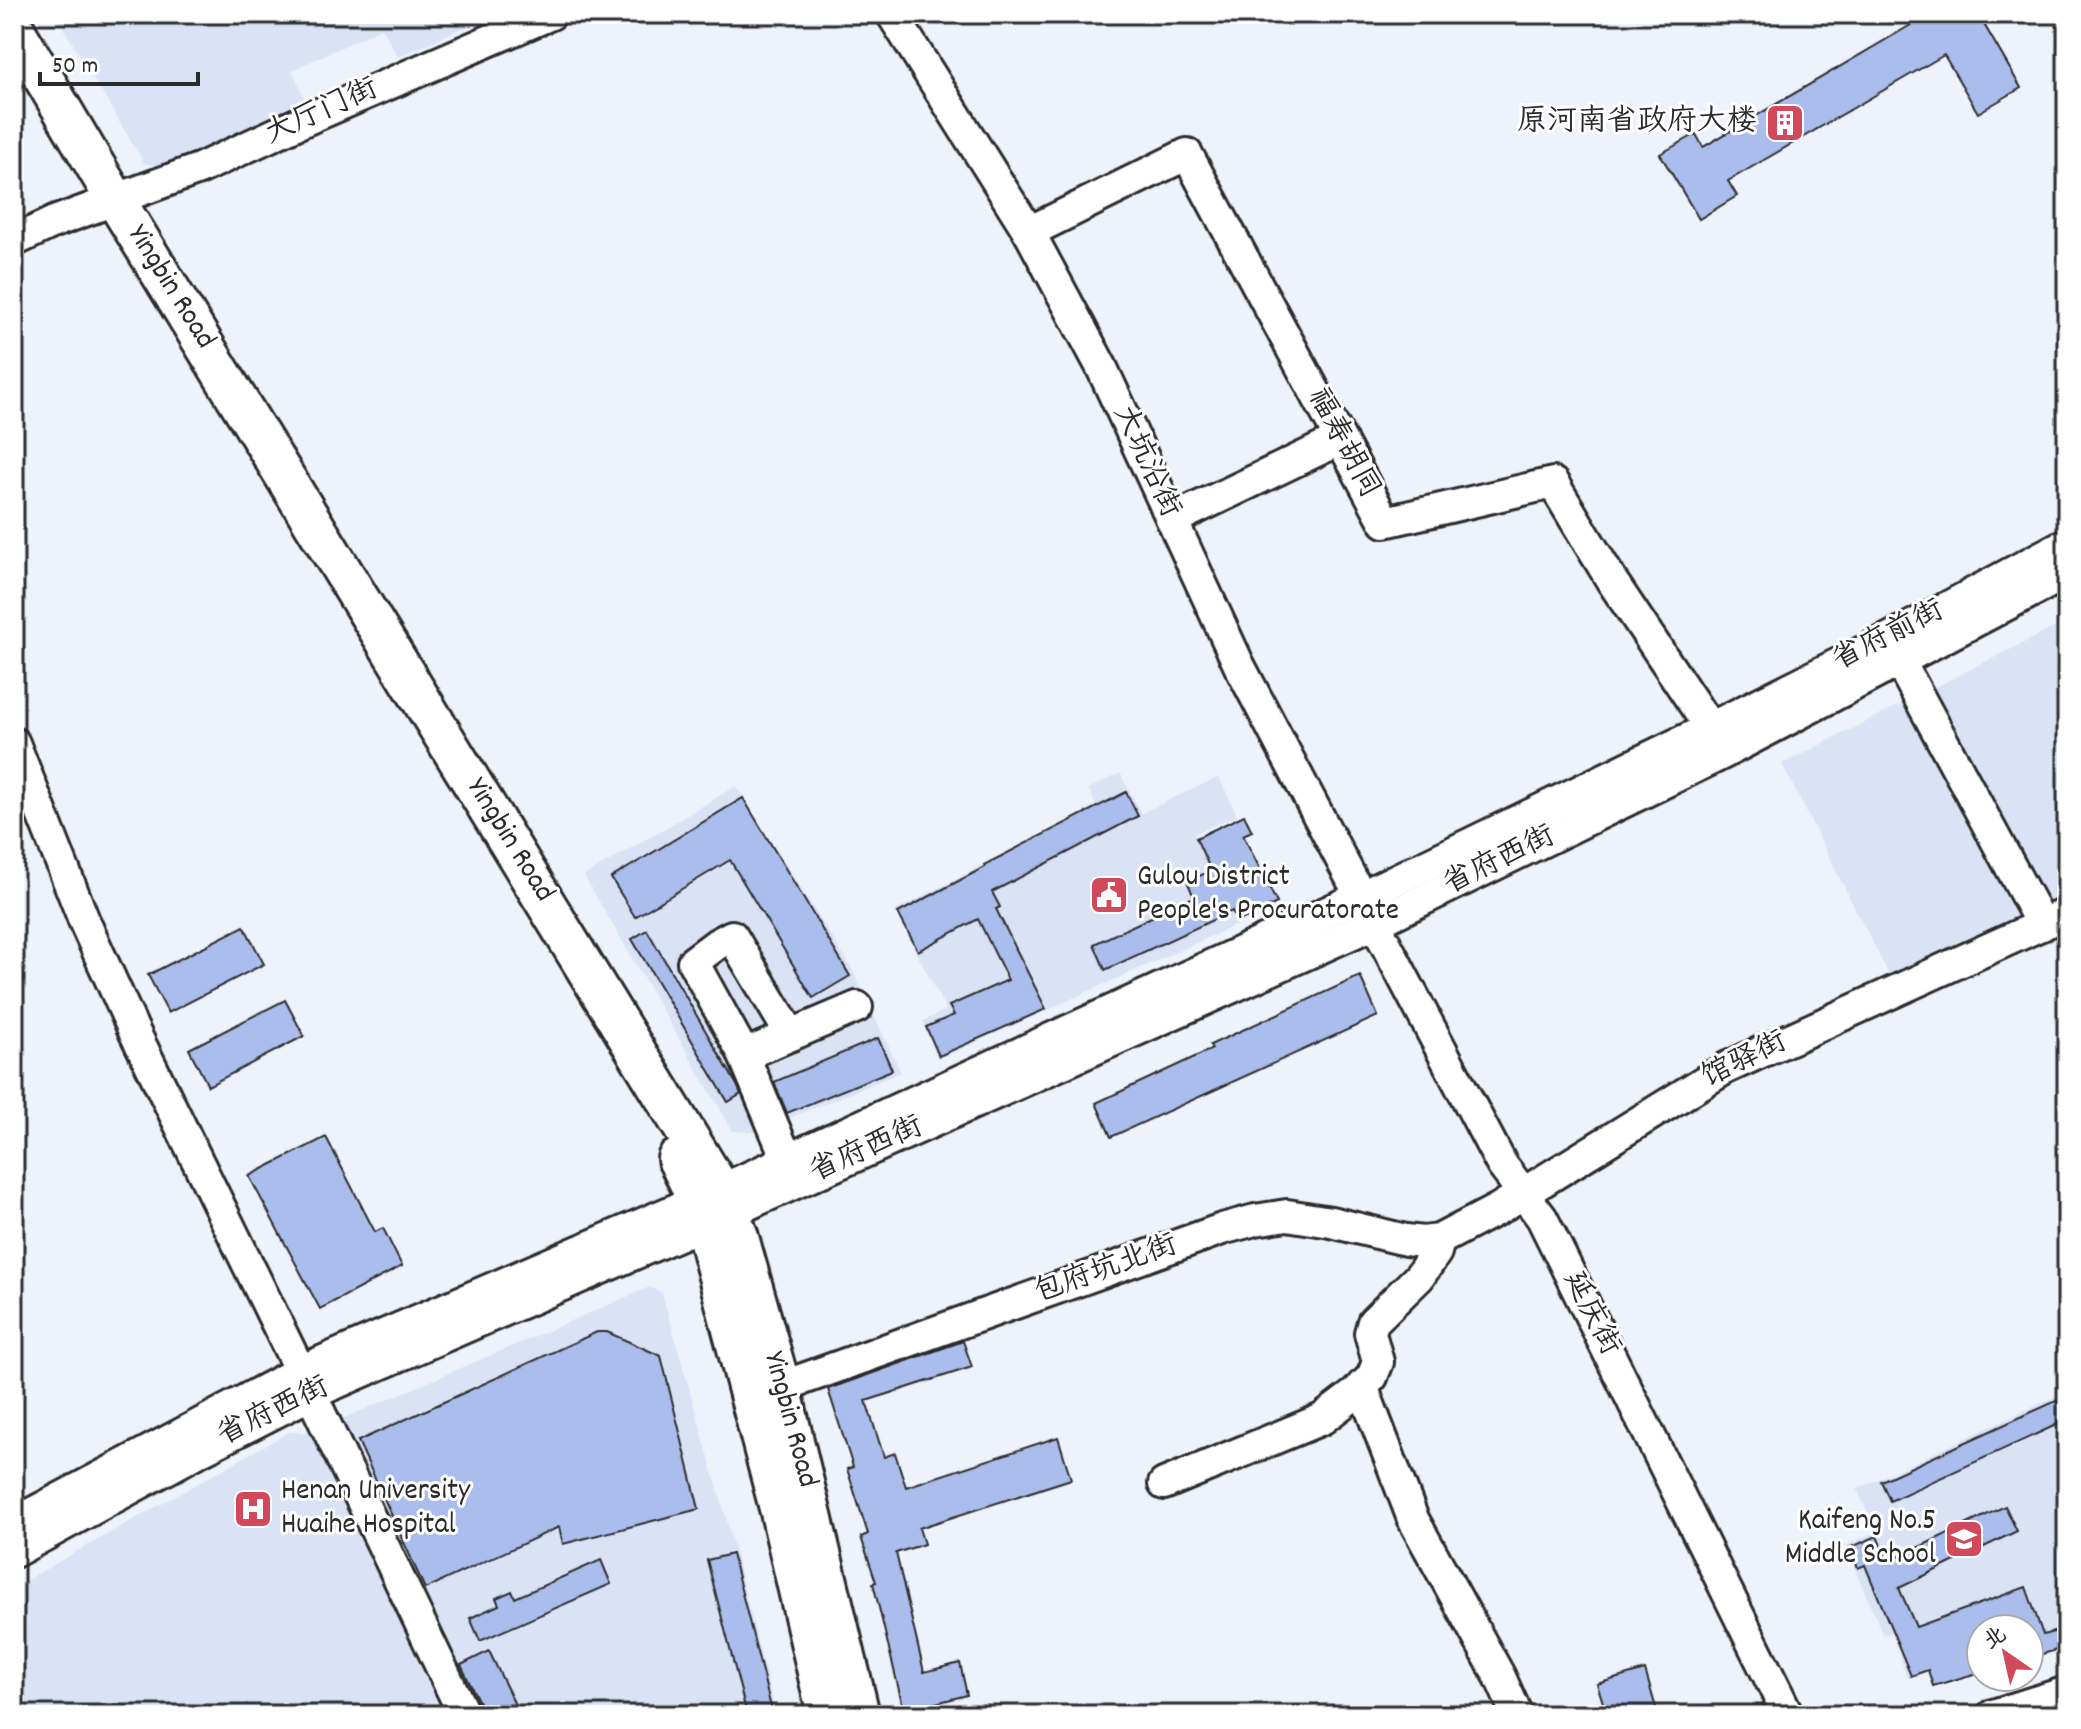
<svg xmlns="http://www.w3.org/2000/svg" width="2081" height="1729" font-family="Dekko,'LXGW WenKai TC',sans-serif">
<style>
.built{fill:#dae2f6}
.building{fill:#aabdec;stroke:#2b2b2b;stroke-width:2}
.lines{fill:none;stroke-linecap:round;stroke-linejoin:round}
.minor-casing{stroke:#2b2b2b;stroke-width:36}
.major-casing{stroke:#2b2b2b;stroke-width:44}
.minor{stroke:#fff;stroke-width:30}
.major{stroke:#fff;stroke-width:38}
.labels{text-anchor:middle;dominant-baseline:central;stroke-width:6;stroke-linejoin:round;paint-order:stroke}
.street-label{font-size:30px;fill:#2b2b2b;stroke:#fff}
.poi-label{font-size:30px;fill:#2b2b2b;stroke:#fff;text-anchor:end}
</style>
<rect width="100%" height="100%" fill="#eef2fb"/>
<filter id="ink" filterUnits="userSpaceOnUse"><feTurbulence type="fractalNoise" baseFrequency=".0125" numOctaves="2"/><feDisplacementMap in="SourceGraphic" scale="16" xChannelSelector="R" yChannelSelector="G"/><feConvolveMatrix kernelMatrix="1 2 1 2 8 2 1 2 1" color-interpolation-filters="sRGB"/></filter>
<g filter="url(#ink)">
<g class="built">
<path d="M55,14H493L398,57L382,28L292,70L306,101L163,168L144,163Z"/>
<path d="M2067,621V901L1891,979L1782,764Z"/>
<path d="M1120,773L1141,813L1219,777L1237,815L1194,834L1236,925L938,1059L923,1021L946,1010L895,911L1096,806L1089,789Z"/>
<path d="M736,786L852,969L901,1072L756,1132L733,1131L584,876Z"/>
<path d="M650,1287L662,1293L725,1514L776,1715H480L342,1419Z"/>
<path d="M2067,1391V1628L2043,1635L2041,1628L2029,1633V1629H1981V1650L1907,1678L1892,1632L1883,1635L1845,1546L1876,1532L1857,1489Z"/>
<path d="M289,1432H319L451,1715H14V1587Z"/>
</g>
<g class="building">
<path d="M1918,14H1978L2021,88L1978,113L1944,55L1728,181L1737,196L1699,219L1660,154L1696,134L1703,147L1921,19Z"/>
<path d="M1126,792L1138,816L992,892L1000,907L996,909L1046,1009L939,1056L926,1027L954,1015L949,1006L1008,980L978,919L918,951L898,913L985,867L984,865Z"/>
<path d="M743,798L850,976L813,998L730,860L635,917L611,878Z"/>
<path d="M1244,815L1252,831L1243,835L1277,903L1237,922L1232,911L1105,970L1094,944L1194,897L1187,881L1211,871L1196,838Z"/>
<path d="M244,926L264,964L168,1013L148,975Z"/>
<path d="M647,930L737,1085L741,1094L728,1102L632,939Z"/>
<path d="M1360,976L1378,1016L1111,1137L1096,1103L1212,1049L1210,1045Z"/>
<path d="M285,1000L304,1036L208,1086L189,1049Z"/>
<path d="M878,1038L892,1070L787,1113L774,1082Z"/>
<path d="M326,1137L375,1232L383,1228L402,1266L320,1309L249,1176Z"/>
<path d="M597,1332H607L661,1356L699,1509L563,1544L559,1527L425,1589L358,1441Z"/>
<path d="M963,1341L972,1367L866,1401L884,1457L895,1453L906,1487L1058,1437L1071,1479L919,1528L924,1544L896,1553L924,1672L960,1663L967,1695L932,1704L934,1715H905L873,1583L876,1582L861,1537L868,1534L847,1469L853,1467L828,1389Z"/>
<path d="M2067,1396V1420L1890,1501L1881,1481Z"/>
<path d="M2005,1506L2017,1531L1899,1588L1916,1627L2026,1587L2043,1635L2067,1628V1647L2029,1658V1629H1981V1672L1933,1686L1928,1670L1911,1676L1865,1565L1858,1568L1849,1548L1877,1536L1888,1562Z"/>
<path d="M732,1554L773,1715H747L707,1560Z"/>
<path d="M601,1560L611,1584L480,1641L470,1618L499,1605L496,1598L512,1591L515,1598Z"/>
<path d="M489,1651L520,1715H485L461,1665Z"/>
<path d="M1645,1670L1658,1715H1607L1597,1684Z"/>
</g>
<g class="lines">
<defs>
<g id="minor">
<path d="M892,14L1029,232L1101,366L1239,665L1502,1165L1542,1218L1788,1715"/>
<path d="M1029,232L1187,154L1385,522L1553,483L1612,581L1710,728"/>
<path d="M14,241L54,222L199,169L305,120L551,14"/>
<path d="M1172,520L1339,440"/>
<path d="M1900,662L2042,925"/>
<path d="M14,743L85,923L134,1031L300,1371"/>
<path d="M744,1055L857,1007"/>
<path d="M787,1159L742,1051L693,962L717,944L732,936L791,1035"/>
<path d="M1362,1386L1413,1519L1500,1677L1517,1715"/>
<path d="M781,1387L1222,1229L1255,1220L1287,1215L1331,1222L1406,1240L1423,1242L1439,1240L1498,1209L1726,1068L2067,913"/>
<path d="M311,1394L464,1715"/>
<path d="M1164,1484L1322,1419L1356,1393L1372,1377L1378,1362L1370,1333L1373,1322L1419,1277L1436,1252L1439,1240"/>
<path d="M14,1523L300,1371L721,1190L1360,897L1710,728L1890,638L2067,543"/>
<path d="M14,1552L201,1450L311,1394L731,1212L1373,924L1722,754L2067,573"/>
<path d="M1993,1715L2067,1692"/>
</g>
<g id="major">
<path d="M14,28L115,199L721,1190L738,1234L781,1387L860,1715"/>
<path d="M677,1159L697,1199L704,1223L780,1512L827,1715"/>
</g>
</defs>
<use href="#minor" class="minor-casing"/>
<use href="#major" class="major-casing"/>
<use href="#minor" class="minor"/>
<use href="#major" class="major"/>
</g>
</g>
<defs>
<symbol id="building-square" viewBox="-11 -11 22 22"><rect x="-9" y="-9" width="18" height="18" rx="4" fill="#d1495b" stroke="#fff"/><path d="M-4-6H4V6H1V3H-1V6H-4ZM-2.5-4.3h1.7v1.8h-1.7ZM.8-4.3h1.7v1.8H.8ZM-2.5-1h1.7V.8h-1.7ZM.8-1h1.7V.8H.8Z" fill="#fff"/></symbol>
<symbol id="civic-square" viewBox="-11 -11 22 22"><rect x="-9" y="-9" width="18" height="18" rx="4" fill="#d1495b" stroke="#fff"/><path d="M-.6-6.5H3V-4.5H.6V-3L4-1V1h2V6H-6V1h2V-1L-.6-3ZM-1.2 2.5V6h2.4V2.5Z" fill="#fff"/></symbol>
<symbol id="hospital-square" viewBox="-11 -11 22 22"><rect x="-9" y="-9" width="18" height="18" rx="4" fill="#d1495b" stroke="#fff"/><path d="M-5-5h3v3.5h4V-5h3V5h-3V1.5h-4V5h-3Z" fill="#fff"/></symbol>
<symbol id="school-square" viewBox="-11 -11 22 22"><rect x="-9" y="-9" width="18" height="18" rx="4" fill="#d1495b" stroke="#fff"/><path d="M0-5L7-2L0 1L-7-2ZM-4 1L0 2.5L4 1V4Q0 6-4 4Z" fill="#fff"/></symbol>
</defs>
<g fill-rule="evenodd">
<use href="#building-square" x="1763" y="101" width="44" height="44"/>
<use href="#civic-square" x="1087" y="873" width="44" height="44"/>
<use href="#hospital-square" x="231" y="1487" width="44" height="44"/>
<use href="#school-square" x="1942" y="1517" width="44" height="44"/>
</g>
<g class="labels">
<g class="street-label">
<text transform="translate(322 113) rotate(-24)">大厅门街</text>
<text transform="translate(170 288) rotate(58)">Yingbin Road</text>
<text transform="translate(1342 444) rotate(62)">福寿胡同</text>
<text transform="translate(1145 462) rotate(65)">大坑沿街</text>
<text transform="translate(1889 637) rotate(-27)">省府前街</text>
<text transform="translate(509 841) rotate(58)">Yingbin Road</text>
<text transform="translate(1500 862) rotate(-26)">省府西街</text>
<text transform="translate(1745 1061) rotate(-26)">馆驿街</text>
<text transform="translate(867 1151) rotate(-24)">省府西街</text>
<text transform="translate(1106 1271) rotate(-20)">包府坑北街</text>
<text transform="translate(1590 1314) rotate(63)">延庆街</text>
<text transform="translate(274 1413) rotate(-26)">省府西街</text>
<text transform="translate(789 1420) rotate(75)">Yingbin Road</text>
</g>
<g class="poi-label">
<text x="1757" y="123">原河南省政府大楼</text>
<text x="1137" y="878" text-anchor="start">Gulou District<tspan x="1137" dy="34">People's Procuratorate</tspan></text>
<text x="281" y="1492" text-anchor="start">Henan University<tspan x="281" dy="34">Huaihe Hospital</tspan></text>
<text x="1936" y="1522">Kaifeng No.5<tspan x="1936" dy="34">Middle School</tspan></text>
</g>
</g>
<rect width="2081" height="1729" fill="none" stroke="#fff" stroke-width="48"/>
<rect x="24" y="24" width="2033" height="1681" fill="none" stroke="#2b2b2b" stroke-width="3" filter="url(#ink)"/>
<g transform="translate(2005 1653) rotate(326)"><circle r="38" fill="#ffffff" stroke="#aaaaaa" stroke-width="2"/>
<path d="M0-6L14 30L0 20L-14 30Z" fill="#d1495b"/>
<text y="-12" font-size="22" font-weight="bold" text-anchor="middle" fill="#2b2b2b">北</text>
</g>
<path d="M40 72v12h158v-12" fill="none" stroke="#2b2b2b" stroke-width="4"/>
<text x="52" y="72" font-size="24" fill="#2b2b2b" stroke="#ffffff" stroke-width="6" paint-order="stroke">50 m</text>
</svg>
